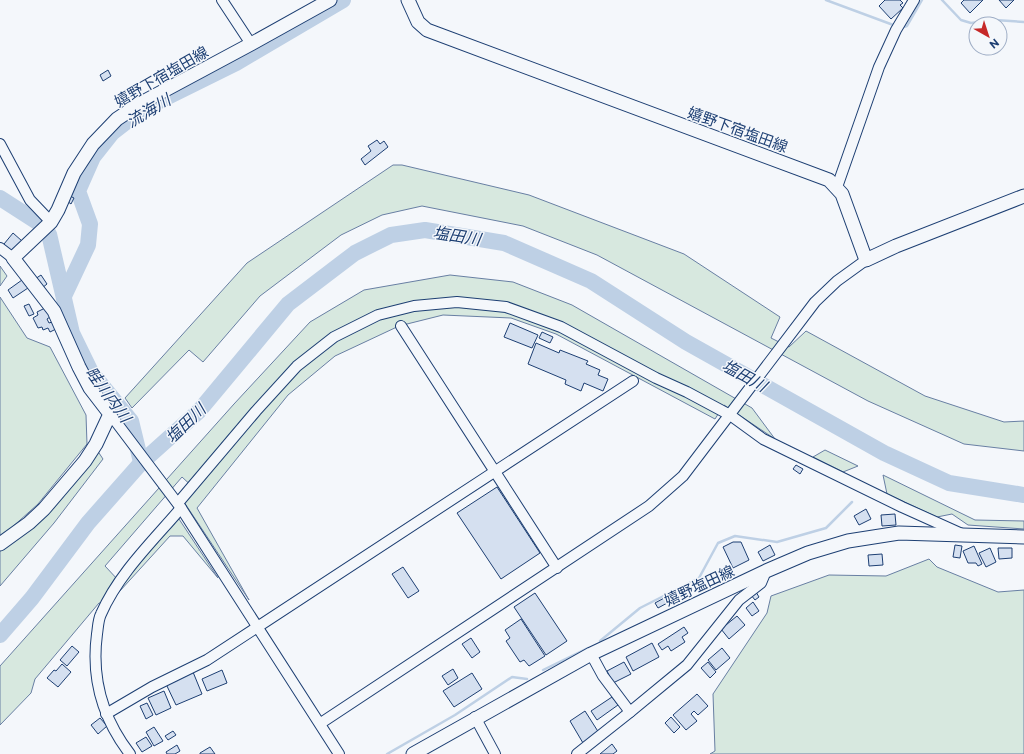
<svg xmlns="http://www.w3.org/2000/svg" width="1024" height="754" font-family="Commissioner,'Noto Sans JP',sans-serif">
<style>
.green{fill:#d7e8df;stroke:#687fa3}
.lines{fill:none;stroke-linecap:round;stroke-linejoin:round}
.stream{stroke:#bed0e5;stroke-width:2.5}
.river{stroke:#bed0e5;stroke-width:16}
.building{fill:#d5e0f0;stroke:#1d3f73}
.minor-casing{stroke:#1d3f73;stroke-width:12}
.major-casing{stroke:#1d3f73;stroke-width:15}
.minor{stroke:#f4f7fb;stroke-width:10}
.major{stroke:#f4f7fb;stroke-width:13}
.labels{text-anchor:middle;dominant-baseline:central;stroke-width:3;stroke-linejoin:round;paint-order:stroke}
.street-label{font-size:15px;fill:#1d3f73;stroke:#f4f7fb}
.water-label{font-size:16px;font-style:italic;fill:#1d3f73;stroke:#f4f7fb}
</style>
<rect width="100%" height="100%" fill="#f4f7fb"/>
<g class="green">
<path d="M393,165H402L529,195L684,254L780,317L771,338L789,347L806,331L925,396L1004,422L1024,421V451L964,444L868,401L597,255L523,226L422,206L382,215L341,235L260,296L203,362L189,350L132,408L125,398L247,263Z"/>
<path d="M0,266L7,276L0,286Z"/>
<path d="M450,275L513,282L572,305L752,408L775,439L724,405L715,419L556,334L511,318L443,315L399,326L335,356L288,395L197,508L249,600L184,502L195,489L182,477L105,566L119,581L168,524L179,519L218,578L183,536H170L109,603H99L35,679L31,693L0,725V666L234,404L310,322L364,290Z"/>
<path d="M0,297L27,338L50,347L86,415L87,444L38,504L0,538Z"/>
<path d="M97,450L103,459L54,523L0,586V550Z"/>
<path d="M825,450L858,466L843,472L813,457Z"/>
<path d="M883,475L975,520L1024,521V529L968,525L952,514L937,517L887,494Z"/>
<path d="M929,559L937,567L998,592L1024,590V754H710L715,751L713,694L767,613L771,596L829,575L886,576Z"/>
</g>
<g class="lines">
<g class="stream">
<path d="M826,0L896,26"/>
<path d="M942,0L961,20L971,23L995,20L1024,22"/>
<path d="M900,28L907,26L922,0"/>
<path d="M600,641L640,608L699,578L718,543L735,536L777,542L826,528L852,502"/>
<path d="M543,670L588,648"/>
<path d="M387,754L455,715L512,677L527,679"/>
</g>
<g class="river">
<path d="M0,198L42,225"/>
<path d="M49,234L72,333L91,372L131,421L141,462"/>
<path d="M64,296L88,245L90,224L78,191L93,157L112,133L143,109L236,63L343,0"/>
<path d="M0,635L32,598L88,523L141,463L199,411L288,304L355,253L391,235L425,230L504,243L591,281L686,342L884,453L949,483L1024,495"/>
</g>
</g>
<g class="building">
<path d="M885,0H900L903,3L900,5L903,8L891,19L879,6Z"/>
<path d="M964,0H983L970,13L961,3Z"/>
<path d="M999,0H1014L1006,8Z"/>
<path d="M108,70L111,76L103,81L100,75Z"/>
<path d="M377,140L380,144L384,141L388,147L365,165L361,159L371,151L368,146Z"/>
<path d="M70,196L74,198L71,204L67,201Z"/>
<path d="M13,233L22,241L12,252L4,244Z"/>
<path d="M41,275L47,284L42,288L35,279Z"/>
<path d="M22,280L28,288L13,298L8,290Z"/>
<path d="M29,304L34,314L29,316L24,306Z"/>
<path d="M45,308L50,317L47,319L49,323L52,322L56,329L50,332L48,328L43,330L42,327L38,328L33,318L38,315L37,312Z"/>
<path d="M510,323L538,335L532,348L504,337Z"/>
<path d="M542,332L553,337L550,343L539,338Z"/>
<path d="M536,343L559,353L560,350L588,361L586,364L600,370L598,375L608,379L603,391L584,383L581,391L565,384L566,380L528,364Z"/>
<path d="M796,465L803,469L800,474L793,469Z"/>
<path d="M497,487L540,553L501,579L457,513Z"/>
<path d="M866,509L871,519L859,525L854,516Z"/>
<path d="M895,514L896,525L882,526L881,515Z"/>
<path d="M733,542H741L749,560L733,568L723,547Z"/>
<path d="M770,545L775,555L763,561L758,552Z"/>
<path d="M955,545L962,546L960,558L953,557Z"/>
<path d="M974,546L982,564L978,566L976,563H968L963,551Z"/>
<path d="M990,548L996,562L986,567L979,553Z"/>
<path d="M998,548H1012V558L999,559Z"/>
<path d="M882,554L883,565L869,566L868,555Z"/>
<path d="M403,567L419,591L408,598L392,574Z"/>
<path d="M756,592L759,597L755,600L751,595Z"/>
<path d="M535,593L567,641L546,655L514,607Z"/>
<path d="M666,597L669,602L658,608L655,603Z"/>
<path d="M753,602L759,611L752,616L746,608Z"/>
<path d="M737,616L745,625L729,639L721,629Z"/>
<path d="M521,619L545,656L529,666L524,660L520,662L506,641L510,638L505,630Z"/>
<path d="M684,627L688,633L682,637L685,642L671,651L668,646L662,650L658,644Z"/>
<path d="M471,638L480,652L472,658L462,644Z"/>
<path d="M652,643L659,657L633,671L626,657Z"/>
<path d="M72,646L79,652L67,666L60,660Z"/>
<path d="M722,648L730,658L716,670L708,660Z"/>
<path d="M624,662L631,674L613,683L607,671Z"/>
<path d="M708,662L716,672L710,678L701,668Z"/>
<path d="M62,664L71,672L58,687L47,678L54,670L56,671Z"/>
<path d="M453,669L458,678L448,685L442,676Z"/>
<path d="M222,670L227,683L207,691L202,679Z"/>
<path d="M193,672L202,694L176,705L166,684Z"/>
<path d="M472,673L482,689L454,707L443,691Z"/>
<path d="M164,691L171,708L156,715L148,698Z"/>
<path d="M697,694L708,706L698,715L694,711L691,714L697,721L686,730L673,715Z"/>
<path d="M612,697L618,705L597,720L591,711Z"/>
<path d="M147,703L153,715L146,719L140,706Z"/>
<path d="M585,711L599,733L583,743L570,721Z"/>
<path d="M671,717L680,727L674,733L665,723Z"/>
<path d="M100,718L107,726L98,734L91,725Z"/>
<path d="M154,727L163,741L154,746L146,732Z"/>
<path d="M173,731L176,735L168,740L165,736Z"/>
<path d="M146,737L152,746L142,752L136,743Z"/>
<path d="M612,744L617,751L613,754H600Z"/>
<path d="M177,745L180,751L175,754H167L166,752Z"/>
<path d="M210,747L215,754H200V753Z"/>
</g>
<g class="lines">
<defs>
<g id="minor">
<path d="M222,0L251,44"/>
<path d="M0,144L30,200L51,222"/>
<path d="M837,187L879,67L896,30L914,0"/>
<path d="M0,248L13,258"/>
<path d="M401,326L557,568"/>
<path d="M110,414L181,508L339,754"/>
<path d="M178,503L256,411L297,366L334,337L378,315L414,306L457,302L506,307L561,327L656,378L687,392L730,415L763,439L902,507L962,534"/>
<path d="M591,654L603,676L630,712"/>
<path d="M106,714L152,687L207,660L633,381"/>
<path d="M475,717L495,754"/>
<path d="M321,723L649,506L683,476L815,302L837,281L866,260"/>
<path d="M130,754C103,719 91,679 97,634C98,628 98,620 101,614C119,573 153,541 181,508"/>
<path d="M577,754L630,712L687,665L739,600L761,583L766,571"/>
</g>
<g id="major">
<path d="M408,0L418,22L427,30L829,180L842,194L866,260L896,246L1024,196"/>
<path d="M0,544L29,523L44,509L85,461L96,444L110,414L90,388L79,367L54,311L13,258L51,222L58,210L74,173L93,144L117,119L141,103L251,44L330,0"/>
<path d="M413,754L591,654L766,571L808,553L848,541L899,533L1024,537"/>
</g>
</defs>
<use href="#minor" class="minor-casing"/>
<use href="#major" class="major-casing"/>
<use href="#minor" class="minor"/>
<use href="#major" class="major"/>
</g>
<g class="labels">
<g class="street-label">
<text transform="translate(161 76) rotate(-30)">嬉野下宿塩田線</text>
<text transform="translate(738 129) rotate(20)">嬉野下宿塩田線</text>
<text transform="translate(699 585) rotate(-25)">嬉野塩田線</text>
</g>
<g class="water-label">
<text transform="translate(148 110) rotate(-31)">流海川</text>
<text transform="translate(457 235) rotate(9)">塩田川</text>
<text transform="translate(745 375) rotate(29)">塩田川</text>
<text transform="translate(109 394) rotate(54)">畦川内川</text>
<text transform="translate(185 423) rotate(-44)">塩田川</text>
</g>
</g>
<g transform="translate(988 36) rotate(141)"><circle r="19" fill="#f4f7fb" stroke="#9eadc5"/>
<path d="M0-3L7 15L0 10L-7 15Z" fill="#c62828"/>
<text y="-6" font-size="11" font-weight="bold" text-anchor="middle" fill="#1d3f73">N</text>
</g>
</svg>
